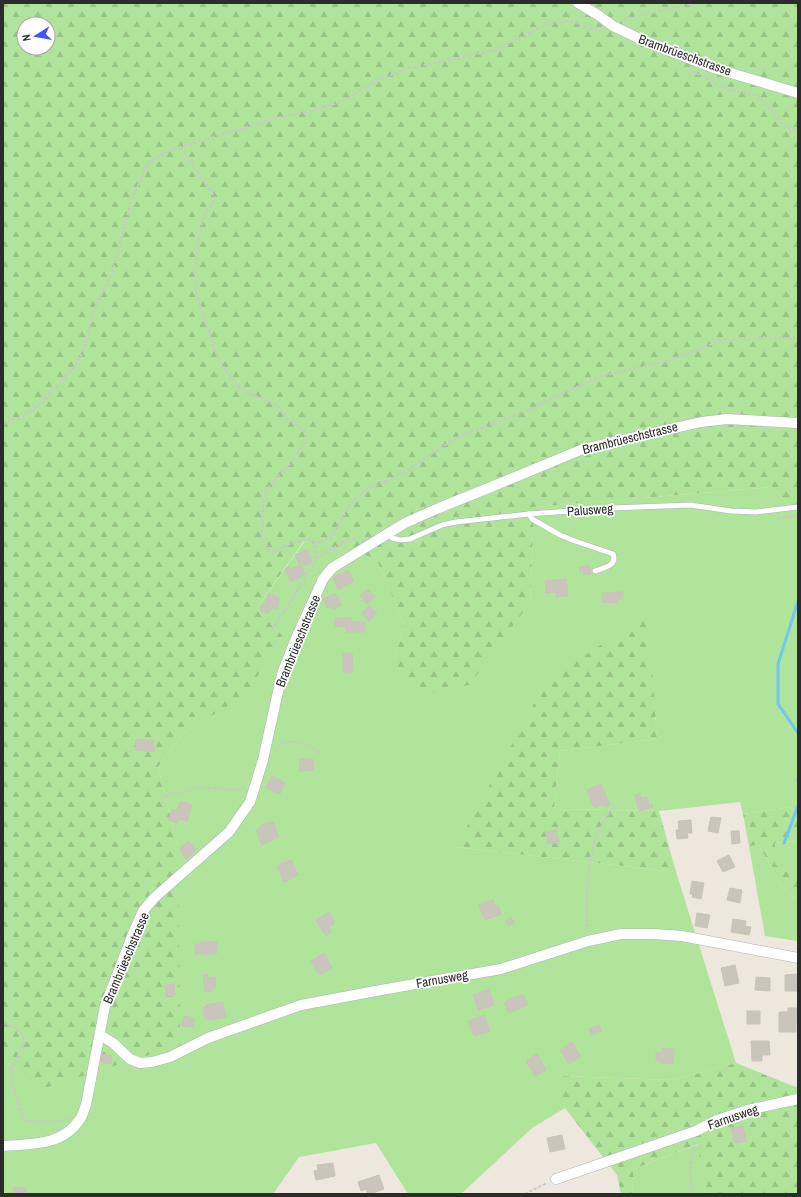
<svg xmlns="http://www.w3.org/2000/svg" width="801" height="1197" font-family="'Archivo Narrow',sans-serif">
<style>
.grass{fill:#b0e49a}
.forest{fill:url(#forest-firs);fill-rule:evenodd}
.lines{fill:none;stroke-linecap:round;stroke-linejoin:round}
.stream{stroke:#70c8f0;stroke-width:3}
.building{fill:#c9c5bc;stroke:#c9c4b7}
.service-casing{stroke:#b2b4bf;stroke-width:6}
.minor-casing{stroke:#b2b4bf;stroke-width:11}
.path{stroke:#c8c8c8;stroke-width:2;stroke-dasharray:3 2;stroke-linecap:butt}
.service{stroke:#fff;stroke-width:5}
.minor{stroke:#fff;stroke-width:10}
.labels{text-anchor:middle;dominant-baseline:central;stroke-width:3.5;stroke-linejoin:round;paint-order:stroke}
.street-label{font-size:13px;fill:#2c2c2c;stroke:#fff}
</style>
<defs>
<pattern id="forest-firs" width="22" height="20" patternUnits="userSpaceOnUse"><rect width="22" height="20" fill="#b0e49a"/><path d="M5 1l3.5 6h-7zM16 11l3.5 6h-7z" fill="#98c485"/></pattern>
</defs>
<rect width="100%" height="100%" fill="#ede7de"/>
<g class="grass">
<path d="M772,487L798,513V806L743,814L740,802L659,811L554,809L560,751L657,739L647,614L456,847L676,872L736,1063L673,1080L561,1076L565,1108L532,1128L461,1194H408L376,1143L299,1157L273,1194H3V1058L38,1090L178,846L158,767L183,734L246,693L283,636L256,609L305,541L376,558L404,624L394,662L530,603L534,507Z"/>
<path d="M798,841V880L775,864V843Z"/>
<path d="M759,845L783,889L798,901V941L765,936L749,846Z"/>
<path d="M699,1144L705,1194H632L634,1169Z"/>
</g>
<g class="forest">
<path d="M3,3H798V513L772,487L534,507L530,603L469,685L425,694L394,662L404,624L376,558L304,541L256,609L283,636L246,694L183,734L158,767L178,846L180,1045L38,1090L3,1058ZM24,24H48V48H24Z"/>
<path d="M648,614L657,739L560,751L554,809L659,811L676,872L456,847L547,680Z"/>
<path d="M798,806V841L775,843V864L798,880V901L783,889L759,845L749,846L743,814Z"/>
<path d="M736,1063L798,1088V1194H705L698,1144L634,1169L632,1194H621L617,1175L565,1108L560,1076L673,1080Z"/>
</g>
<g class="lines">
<g class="stream">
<path d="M798,601L778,664V704L798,733"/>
<path d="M798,778V781"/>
<path d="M784,843L798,806"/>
</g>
</g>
<g class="building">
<path d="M307,550L312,562L304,566L303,563L299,565L295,555Z"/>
<path d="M301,565L305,574L300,576L301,577L290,582L285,569L289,567L290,569Z"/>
<path d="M590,566L591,574L584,575L583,571L580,572L579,567Z"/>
<path d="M348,570L354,581L338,590L333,578Z"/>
<path d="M566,579L568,596L556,597V592L546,593L545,581Z"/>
<path d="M368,589L375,597L367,604L360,595Z"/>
<path d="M623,592V599H619L618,603L602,602V593Z"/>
<path d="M269,593L279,598L277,609L273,607L268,614L260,609L264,603H265Z"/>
<path d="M335,593L342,605L333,609L332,606L327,608L323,599Z"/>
<path d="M369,606L377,613L369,621L361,614Z"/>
<path d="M335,618H351V622H365V632H346L347,627L335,626Z"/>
<path d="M343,653H352L353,672H343Z"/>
<path d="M136,739L154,741V752L135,750Z"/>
<path d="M299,759H313L314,770L300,771Z"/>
<path d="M272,776L285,783L280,794L266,788Z"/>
<path d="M601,784L610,805L605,807L603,804L594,808L587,790Z"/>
<path d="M640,793L641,798L647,797L649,805L652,804L653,807L639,811L635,795Z"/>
<path d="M181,801L192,805L187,821L179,819L177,823L168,820L172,809L177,811Z"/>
<path d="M711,817L721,818L718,833L708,831Z"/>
<path d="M691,820L692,833H687L688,838L677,839L676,830H679L678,821Z"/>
<path d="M273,822L279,837L262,845L256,830L263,824Z"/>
<path d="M556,830L559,842L548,844L546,833Z"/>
<path d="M731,831H739L740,843L732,844Z"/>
<path d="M188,841L196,851L186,859L182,854L183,852L180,848Z"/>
<path d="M729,855L735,867L723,872L717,861Z"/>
<path d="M291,860L298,875L284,882L277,866Z"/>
<path d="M692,881L704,883L701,899L692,897L693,894H690Z"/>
<path d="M730,888L742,890L740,903L727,900Z"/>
<path d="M493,899L495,906L498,905L501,914L485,920L479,905Z"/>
<path d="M329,912L335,923L329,927L332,932L326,936L316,920Z"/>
<path d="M697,913L710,915L707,928L695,926Z"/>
<path d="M511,917L514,923L508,926L506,920Z"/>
<path d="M733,919L746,921L745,926L751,927L749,935L731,932Z"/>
<path d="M201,942H217V953H213V954H195V944H201Z"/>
<path d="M324,953L332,968L319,975L311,961Z"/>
<path d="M735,965L739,983L725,986L721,968Z"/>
<path d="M208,974V978L215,977L216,988H212V991L205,992L203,975Z"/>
<path d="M798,974V991H785V975Z"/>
<path d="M756,977L770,978V991L755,990Z"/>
<path d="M174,984L175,996H166L165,985Z"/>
<path d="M489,989L494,1005L478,1010L473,995Z"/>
<path d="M523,994L528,1005L509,1013L504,1002Z"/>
<path d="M223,1002L226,1017L209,1020V1019H205L203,1008L207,1007L206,1005Z"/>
<path d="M788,1008H798V1023H796V1032H779V1012H788Z"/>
<rect x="747" y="1011" width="13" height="13"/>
<path d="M484,1015L490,1031L474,1036L468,1021Z"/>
<path d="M184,1016L194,1018L193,1027L182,1026Z"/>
<path d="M599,1025L601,1031L592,1035L589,1029Z"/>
<path d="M751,1041H769L770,1055H762V1061H752Z"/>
<path d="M572,1042L581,1056L569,1064L560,1050Z"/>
<path d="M662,1048L674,1049L673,1064L661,1063V1061L656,1060V1052L662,1053Z"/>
<path d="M101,1054L112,1056L111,1064L100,1062Z"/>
<path d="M537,1054L546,1070L535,1076L526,1061Z"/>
<path d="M743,1126L746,1141L735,1143L731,1128Z"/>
<path d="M562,1135L565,1149L550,1152L547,1138Z"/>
<path d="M333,1163L335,1176L316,1180L314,1171L318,1170L317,1165Z"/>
<path d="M379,1175L384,1189L370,1194H368L366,1189L361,1191L358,1182Z"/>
<path d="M14,1187L26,1188V1194H13Z"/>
</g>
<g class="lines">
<defs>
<g id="service">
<path d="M529,514L532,519L560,535L575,541L613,554C618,565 604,568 595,571"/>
<path d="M386,534L392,538L400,540L410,539L442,525L456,522L529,514L612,508L690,505L731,511L756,512L798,507"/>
</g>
<g id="minor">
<path d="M578,3L598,15L613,26L642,40L714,68L798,93"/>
<path d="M100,1036L105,1038L113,1043L130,1059L140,1063L152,1062L170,1057L208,1038L301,1005L381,990L501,969L588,941L621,934H654L682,936L798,958"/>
<path d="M3,1146C31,1144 63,1146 80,1119C83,1115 84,1109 86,1105L105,1006L134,931L143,911L154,898L229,832L250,802L263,760L277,696L283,671L297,636L319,588L323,579L332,568L405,523L439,508L491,487L583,449L701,422L727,419L798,423"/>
<path d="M556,1179L696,1131L717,1120L748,1110L798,1099"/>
</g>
</defs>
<use href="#service" class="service-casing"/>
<use href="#minor" class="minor-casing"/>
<g class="path">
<path d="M624,20L628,18L697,3"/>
<path d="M688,69L729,90L758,96L772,110L783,126L798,131"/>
<path d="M181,147L216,199L204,215L199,238L195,265L196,292L215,352L228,374L244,392L270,401L280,408L287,418L304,431L307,440L293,460L268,488L264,498L262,535L269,551L273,553C284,545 296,541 309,539L316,547"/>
<path d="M3,424L24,416L42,403L74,367L83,352L94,310L112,274L131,201L144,171L151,161L158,156L180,147L277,118L311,111L342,102L376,81L410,68L492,51L548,24L571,21L594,30L603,31"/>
<path d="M777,518L798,516"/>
<path d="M317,558L315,551L317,543L332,536L351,504L364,491L409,470L438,449L462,435L526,411L598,377L672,360L721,340L747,339L764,337L792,339L798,337"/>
<path d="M271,630L293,598L317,558L345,541L361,537"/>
<path d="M275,750C288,734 307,746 321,753"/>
<path d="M164,796L200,787L235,790L245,788"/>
<path d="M587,932C587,896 585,859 601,826C604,819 610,812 615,806"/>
<path d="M3,1023C14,1027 22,1031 25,1042C22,1051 15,1059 12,1068C9,1079 20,1110 25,1121L56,1122L68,1118"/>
<path d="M525,1194L547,1183"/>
<path d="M692,1194L690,1169L694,1142"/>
</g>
<use href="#service" class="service"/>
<use href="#minor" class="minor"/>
</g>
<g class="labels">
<g class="street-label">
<text transform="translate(685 55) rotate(20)">Brambrüeschstrasse</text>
<text transform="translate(630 438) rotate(-14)">Brambrüeschstrasse</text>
<text transform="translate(590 510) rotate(-4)">Palusweg</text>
<text transform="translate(298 641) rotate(-68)">Brambrüeschstrasse</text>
<text transform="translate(126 958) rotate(-67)">Brambrüeschstrasse</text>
<text transform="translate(442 979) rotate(-10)">Farnusweg</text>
<text transform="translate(733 1117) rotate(-19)">Farnusweg</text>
</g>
</g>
<rect width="801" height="1197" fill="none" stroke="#2c2c2c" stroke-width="8"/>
<g transform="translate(36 36) rotate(259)"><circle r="19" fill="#ffffff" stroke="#ababab"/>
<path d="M0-3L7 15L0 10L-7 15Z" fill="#3d57fb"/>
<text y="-6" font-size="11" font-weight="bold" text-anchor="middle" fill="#2c2c2c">N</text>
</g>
</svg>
